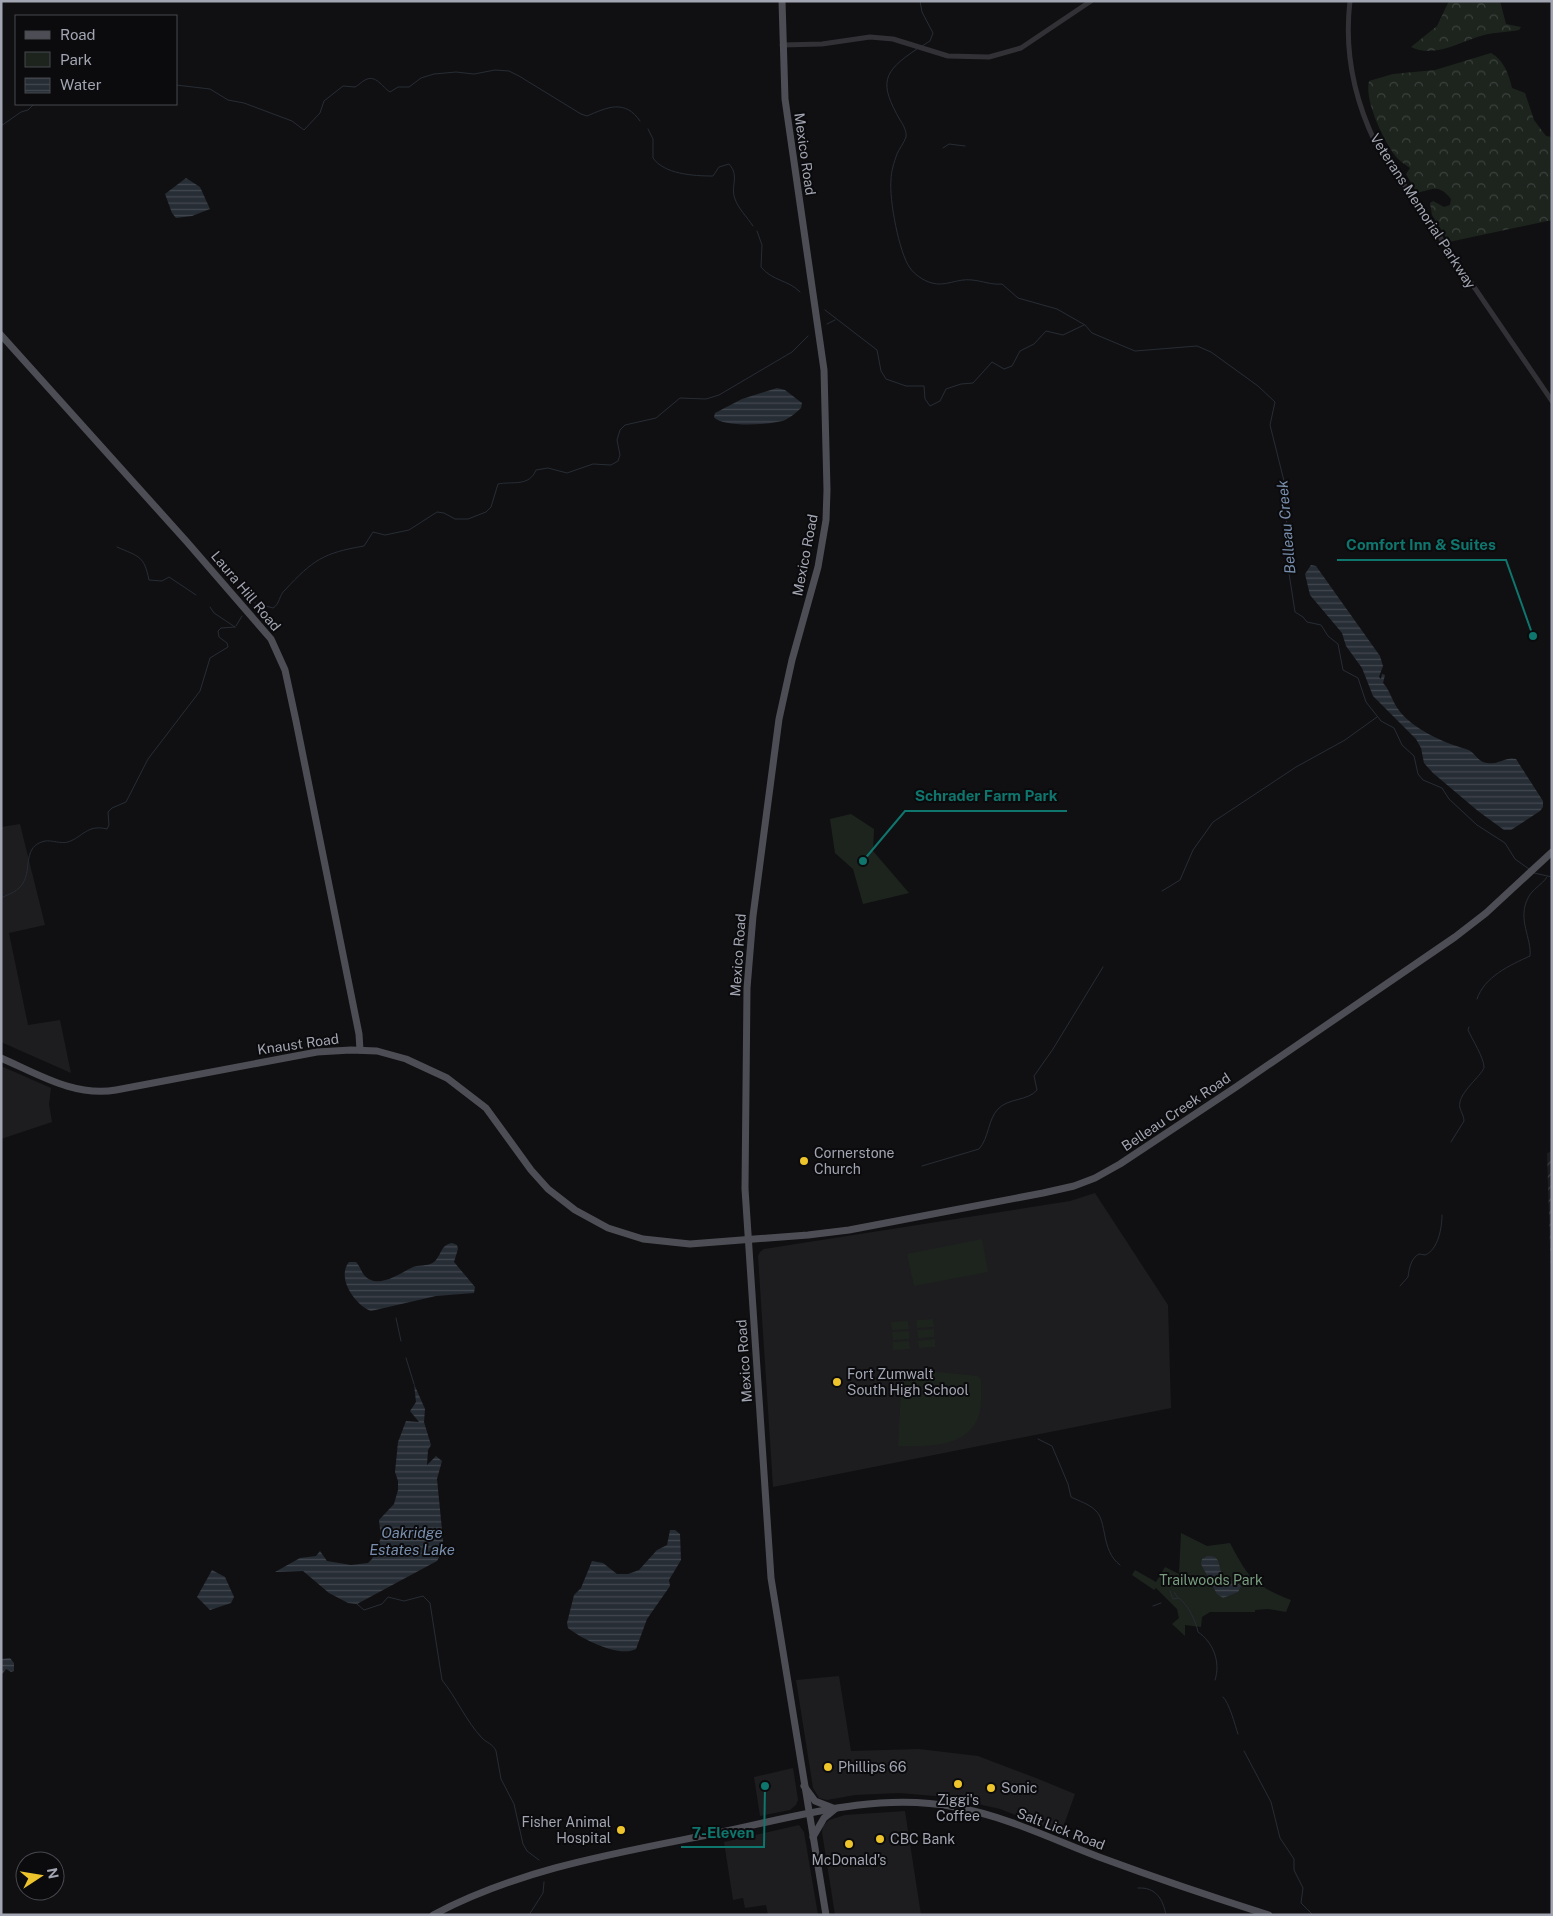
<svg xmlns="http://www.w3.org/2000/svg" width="1553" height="1916" font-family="'Public Sans',sans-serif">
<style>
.built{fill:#1d1c1f}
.industrial{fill:url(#industrial-furrows)}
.forest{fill:url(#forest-crowns)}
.park{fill:#1d241e}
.water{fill:url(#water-rules)}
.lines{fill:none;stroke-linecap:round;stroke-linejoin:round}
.stream{stroke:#272d35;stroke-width:1}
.minor{stroke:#313136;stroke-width:5}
.major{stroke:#4d4e55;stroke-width:7}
.poi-dot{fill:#eec42c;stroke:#0b0b0d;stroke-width:2}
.labels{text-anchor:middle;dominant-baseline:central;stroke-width:4;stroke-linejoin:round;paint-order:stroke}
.street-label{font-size:14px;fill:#a2a5b2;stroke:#0b0b0d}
.poi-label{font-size:14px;fill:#a2a5b2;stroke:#0b0b0d;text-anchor:start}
.park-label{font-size:14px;fill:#799d7f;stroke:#0b0b0d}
.water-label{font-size:15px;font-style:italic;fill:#788ead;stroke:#0b0b0d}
.leader{fill:none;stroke:#0f766e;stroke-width:2}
.callout-dot{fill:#0f766e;stroke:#0b0b0d;stroke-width:2}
.callout-label{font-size:15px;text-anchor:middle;font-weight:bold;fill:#0f766e;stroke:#0b0b0d;stroke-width:4;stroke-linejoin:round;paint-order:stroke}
</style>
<defs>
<pattern id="industrial-furrows" width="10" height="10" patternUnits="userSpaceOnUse" patternTransform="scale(1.25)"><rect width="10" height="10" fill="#1d1c1f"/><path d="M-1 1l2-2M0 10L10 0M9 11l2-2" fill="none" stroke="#3b3a3d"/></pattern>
<pattern id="forest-crowns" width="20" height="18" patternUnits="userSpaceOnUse" patternTransform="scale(1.25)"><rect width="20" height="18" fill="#1d241e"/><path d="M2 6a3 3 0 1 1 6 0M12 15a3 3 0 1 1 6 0" fill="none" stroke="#3b413c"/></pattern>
<pattern id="water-rules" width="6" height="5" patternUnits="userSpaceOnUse" patternTransform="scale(1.25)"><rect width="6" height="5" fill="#272d35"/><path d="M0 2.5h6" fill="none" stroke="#434850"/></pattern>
</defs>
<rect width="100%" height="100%" fill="#101012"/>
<g class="built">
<path d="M20,824L45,925L9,933L28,1025L60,1020L71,1073L1,1042V827Z"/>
<path d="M1,1066L51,1088L49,1104L52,1122L1,1139Z"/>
<path d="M1095,1193L1168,1305L1171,1408L773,1487L758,1256L760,1252L764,1249L1070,1201Z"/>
<path d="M839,1676L851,1751L919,1749L978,1756L1036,1778L1075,1794L1061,1833L1000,1809L947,1797L899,1793L855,1795L827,1800L819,1798L813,1788L796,1680Z"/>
<path d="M793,1768L798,1800L796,1805L790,1810L760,1816L754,1777Z"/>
<path d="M905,1811L921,1915H835L822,1832L823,1826L829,1820L845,1815Z"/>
<path d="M799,1825L804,1832L818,1915H768L766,1905L745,1908L743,1898L733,1900L724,1842Z"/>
</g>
<path class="industrial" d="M1552,1150V1309L1547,1154Z"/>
<g class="forest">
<path d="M1449,1H1500L1506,24L1521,27L1519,30C1508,32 1496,32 1484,35C1461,41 1434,59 1411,47L1437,26Z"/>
<path d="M1491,53C1504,60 1509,75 1512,88L1525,93L1534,120L1546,136L1552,137V220L1449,242L1432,215L1430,203L1433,201L1444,207L1450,205L1451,199C1438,183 1432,190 1417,193L1406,174L1410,168C1406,165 1401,162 1397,158C1384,142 1364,101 1369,81L1393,74L1435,70Z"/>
</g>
<g class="park">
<path d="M851,814L874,829L873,851L909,893L863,904L853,869L835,853L830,819Z"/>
<path d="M982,1239L988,1272L914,1286L907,1254Z"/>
<path d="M933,1319L934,1327L917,1328V1320Z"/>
<path d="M908,1321L909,1329L892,1330L891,1322Z"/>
<path d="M934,1329V1337L918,1338L917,1330Z"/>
<path d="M909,1331V1339L893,1340L892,1332Z"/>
<path d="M935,1339V1347L919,1348L918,1341Z"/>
<path d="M909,1341L910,1349L893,1350V1342Z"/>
<path d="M909,1369L978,1376L981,1380C981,1390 982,1405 979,1415C967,1449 928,1446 898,1446L901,1393L905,1372Z"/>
<path d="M1181,1533L1207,1546L1230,1543C1248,1577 1253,1585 1291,1600L1286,1612L1268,1609L1255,1610V1612H1210L1202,1617L1201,1627L1185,1625V1636L1172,1624L1179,1618L1177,1609L1156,1588L1154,1590L1132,1575L1135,1570L1156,1582L1165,1567L1179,1574Z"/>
</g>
<g class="water">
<path d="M186,178L200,187L210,209L192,216L176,218L172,213L165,194Z"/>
<path d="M777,388L785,390L802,403L801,408C796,413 791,417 785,420C772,425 722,428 714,417L715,413L742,399Z"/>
<path d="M1311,565L1316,566L1380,656L1383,666L1379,677L1381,679L1382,674L1385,675L1383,683C1390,690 1392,701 1398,709C1411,728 1444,743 1466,749C1475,751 1477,762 1487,763C1498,765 1507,756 1516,759L1543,801V807L1540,811L1511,830H1504L1478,811L1433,773L1424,763L1421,748L1416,739L1373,696L1362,668L1346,646L1342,633L1310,595L1305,574Z"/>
<path d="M452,1243L457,1245L458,1249L454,1262L475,1287L474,1293L436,1296L371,1311C355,1305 336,1278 349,1262H356C360,1266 361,1271 364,1275C377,1290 399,1274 411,1268C418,1264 428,1267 434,1262C442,1255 440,1245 452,1243Z"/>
<path d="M414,1384L425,1409L424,1422L431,1445L428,1450L427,1465L436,1456L442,1461L437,1479L443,1540L442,1552L437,1561L357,1604L348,1603L329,1593L303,1571L275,1572L300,1558L316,1556L320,1551L327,1561L351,1565L368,1563L372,1559L381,1538L379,1520L394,1504L398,1490V1481L395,1472L398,1442L406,1421L419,1422L410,1411L416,1402Z"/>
<path d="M670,1530H675L680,1534L681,1560L669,1580L670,1586L647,1619L636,1649C619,1658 582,1639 568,1628L567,1623L574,1595L581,1588L592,1561L603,1563L617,1574H628L639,1570L657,1550L667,1545Z"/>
<path d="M1207,1556C1222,1555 1217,1566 1223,1575C1227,1580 1236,1582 1241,1586L1238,1592L1223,1598L1217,1594L1201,1564L1202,1559Z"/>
<path d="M212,1570L225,1577L234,1597L231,1603L210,1610L197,1597Z"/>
<path d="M10,1658L14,1663V1671L11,1672L6,1669L1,1676V1659Z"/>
</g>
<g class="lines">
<g class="stream">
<path d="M920,1L922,12L933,33L930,41L922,46"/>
<path d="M917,49C882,72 879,83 900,120C903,124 907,132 906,137C904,143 899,149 897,154C894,162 891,172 891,180C889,199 899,253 910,268C915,275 924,281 932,283C945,287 958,278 972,280C983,281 991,285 1002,284L1018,298L1057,309L1085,325L1092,333L1135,351L1197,346L1211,352L1258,386L1275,402L1270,425L1284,481V509L1290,540L1288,567L1295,612L1303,617L1307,622L1321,625L1328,636L1338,644L1343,670L1358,678L1366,702L1381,721L1394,728L1402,745L1414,756L1418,774L1423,780L1442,788L1449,799L1477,825L1505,843L1515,859L1529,869"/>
<path d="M176,85L210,89L228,100L244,103L292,121L304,130L320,113L324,101L343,86L355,87C359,85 361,82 365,80C376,74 382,87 390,92L398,87H409L421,78L434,74L456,72L474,74L495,70L509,71L519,76L581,114L587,116C608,107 625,99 640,121"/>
<path d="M1,126L21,112L28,110L34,104"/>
<path d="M648,129L653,139V158C664,174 693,176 713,176L719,167L729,164C740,176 730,186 735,199C738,208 747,217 753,226"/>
<path d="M943,148L949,144L965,146"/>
<path d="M757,231L762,245L761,267C772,281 789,280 800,292"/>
<path d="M825,310L877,350L881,371L886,379L906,386H924L925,399L930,406L940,401L946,389L961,384L973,383L992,362L1004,369L1012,366L1020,351L1034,344L1046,331L1063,335L1084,325"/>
<path d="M827,324L835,320"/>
<path d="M117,547C140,557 144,556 149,580L162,581L169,577L196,595"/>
<path d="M255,603L273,608C280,604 279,595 285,590C313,560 323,553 364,546L373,532L385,535L409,530L437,512L444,513L455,519H468L486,512L491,507L498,484C513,481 529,487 536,470L548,468L567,473L593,464L611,465L618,461L620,455L617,440L620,430L625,425L656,418L680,398L706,399L719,395L792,352L808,336"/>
<path d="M210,607L214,613L235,627"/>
<path d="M236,626L242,616"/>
<path d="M1534,873L1552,877"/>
<path d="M1162,891L1180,880L1193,850L1213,822L1296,767L1345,740L1377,717"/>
<path d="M1,898C9,894 19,891 23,883C32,869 22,846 45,841C52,840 61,844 68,842C83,837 87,824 107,829L109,825L108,812L112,808L126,802L148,759L200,691L210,658L228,647L227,643L219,637L218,631L221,628L235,627"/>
<path d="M1477,999C1484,977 1510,965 1530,956C1532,939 1517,919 1528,898C1532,889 1542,885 1547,877"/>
<path d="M1451,1142L1464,1121C1464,1114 1458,1109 1460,1102C1462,1090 1484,1073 1484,1067C1484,1058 1472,1039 1468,1030L1469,1027"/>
<path d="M922,1166L979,1149C989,1138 988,1119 998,1109C1008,1098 1028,1101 1037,1090L1034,1076L1053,1049L1103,967"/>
<path d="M1400,1286L1408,1277C1409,1269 1411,1258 1419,1254L1425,1255C1438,1250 1442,1228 1442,1215"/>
<path d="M396,1318L401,1341"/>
<path d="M406,1358L414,1384"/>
<path d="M1038,1439L1052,1446L1068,1484L1071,1497C1079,1501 1089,1504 1095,1510C1108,1521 1100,1550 1120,1565"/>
<path d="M1170,1591L1173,1599L1179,1598C1188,1605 1196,1621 1198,1632C1213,1642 1221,1662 1215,1680"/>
<path d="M1174,1592L1178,1598"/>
<path d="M357,1604L364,1610L382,1604L388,1597L404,1601L423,1596L430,1603L442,1680C456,1697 466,1721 482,1738C487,1743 493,1744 496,1751L501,1779L514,1804L523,1844L527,1851L539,1860"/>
<path d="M1153,1606L1161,1603"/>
<path d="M1223,1697C1229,1702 1235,1725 1238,1734"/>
<path d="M1244,1751L1271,1802L1280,1838L1294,1859V1870L1303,1888L1301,1903L1313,1915"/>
<path d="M1138,1888C1156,1887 1163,1899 1166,1915"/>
<path d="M529,1915L543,1893L544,1882"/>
</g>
<g class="minor">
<path d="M1350,1C1344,51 1354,98 1375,142L1552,401"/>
<path d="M782,45L822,44L870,37L893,39L948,56L989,57L1021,48L1091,1"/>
</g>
<g class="major">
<path d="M782,1L785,99L824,370L827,490L826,520L818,567L792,660L779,719L753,916L747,988L745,1189L771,1578L826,1915"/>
<path d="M1,335L187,542L271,639L285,670L296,721L359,1034L360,1050"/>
<path d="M1,1058C38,1074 74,1097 116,1090L317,1052L351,1050L377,1051L406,1059L447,1078L486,1108L531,1170L548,1189L575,1210L608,1228L643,1239L690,1244L808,1235L849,1230L1043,1193L1074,1186L1095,1178L1120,1164L1236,1087L1455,937L1486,913L1552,852"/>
<path d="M804,1786L815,1801L833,1808"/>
<path d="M813,1837L824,1818L835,1809"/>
<path d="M433,1915C523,1867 623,1852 722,1832C798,1816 877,1792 955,1807C1005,1816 1052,1839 1099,1857C1156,1878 1212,1897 1269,1915"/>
</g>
</g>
<g class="poi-dot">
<circle cx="804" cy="1161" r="5"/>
<circle cx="837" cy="1382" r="5"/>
<circle cx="828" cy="1767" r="5"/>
<circle cx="958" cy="1784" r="5"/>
<circle cx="991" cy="1788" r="5"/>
<circle cx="621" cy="1830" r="5"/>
<circle cx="880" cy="1839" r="5"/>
<circle cx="849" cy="1844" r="5"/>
</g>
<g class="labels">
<g class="street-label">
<text transform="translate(805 154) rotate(82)">Mexico Road</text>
<text transform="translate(1423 211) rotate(57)">Veterans Memorial Parkway</text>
<text transform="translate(805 555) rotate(-79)">Mexico Road</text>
<text transform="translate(246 591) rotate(50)">Laura Hill Road</text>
<text transform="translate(738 955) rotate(-86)">Mexico Road</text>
<text transform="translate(298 1044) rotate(-8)">Knaust Road</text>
<text transform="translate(1176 1112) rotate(-34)">Belleau Creek Road</text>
<text transform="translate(744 1361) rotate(-94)">Mexico Road</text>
<text transform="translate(1061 1829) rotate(21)">Salt Lick Road</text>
</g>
<g class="poi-label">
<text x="814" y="1153">Cornerstone<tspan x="814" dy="16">Church</tspan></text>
<text x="847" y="1374">Fort Zumwalt<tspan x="847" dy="16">South High School</tspan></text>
<text x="838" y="1767">Phillips 66</text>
<text x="1001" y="1788">Sonic</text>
<text x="958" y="1800" text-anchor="middle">Ziggi's<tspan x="958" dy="16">Coffee</tspan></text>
<text x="611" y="1822" text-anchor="end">Fisher Animal<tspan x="611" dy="16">Hospital</tspan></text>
<text x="890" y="1839">CBC Bank</text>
<text x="849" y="1860" text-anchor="middle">McDonald's</text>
</g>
<g class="park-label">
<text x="1211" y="1580">Trailwoods Park</text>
</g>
<g class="water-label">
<text transform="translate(1286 527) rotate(-95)">Belleau Creek</text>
<text x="412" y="1532">Oakridge<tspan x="412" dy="17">Estates Lake</tspan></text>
</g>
</g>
<path class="leader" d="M1533 636L1506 560H1337M863 861L905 811H1067M765 1786L764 1847H681"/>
<g class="callout-dot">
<circle cx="1533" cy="636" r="5"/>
<circle cx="863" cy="861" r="5"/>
<circle cx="765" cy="1786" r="5"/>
</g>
<g class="callout-label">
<text x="1421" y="550">Comfort Inn &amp; Suites</text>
<text x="986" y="801">Schrader Farm Park</text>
<text x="723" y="1838">7-Eleven</text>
</g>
<rect width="1553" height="1916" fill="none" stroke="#a2a5b2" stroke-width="5"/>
<rect x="15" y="15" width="162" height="90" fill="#0b0b0d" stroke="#47494f"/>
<rect x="25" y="31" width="25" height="8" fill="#4d4e55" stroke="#47494f"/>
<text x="60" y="40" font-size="15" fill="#a2a5b2">Road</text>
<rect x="25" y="52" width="25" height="15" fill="#1d241e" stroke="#47494f"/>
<text x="60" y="65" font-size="15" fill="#a2a5b2">Park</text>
<rect x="25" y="78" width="25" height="15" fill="url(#water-rules)" stroke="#47494f"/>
<text x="60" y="90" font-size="15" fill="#a2a5b2">Water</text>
<g transform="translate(40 1876) rotate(78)"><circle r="24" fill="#0b0b0d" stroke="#47494f"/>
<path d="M0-4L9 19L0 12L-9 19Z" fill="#eec42c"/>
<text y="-8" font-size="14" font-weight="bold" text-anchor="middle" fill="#a2a5b2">N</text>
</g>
</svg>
